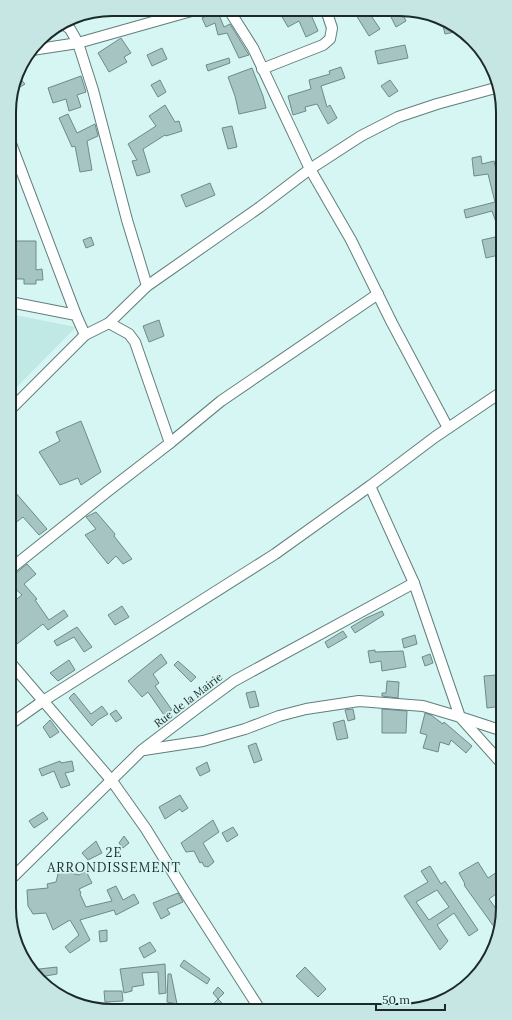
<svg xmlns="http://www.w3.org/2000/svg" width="512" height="1020" font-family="Lora,serif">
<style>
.built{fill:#c0e9e6}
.building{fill:#a5c4c2;stroke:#6d8b88;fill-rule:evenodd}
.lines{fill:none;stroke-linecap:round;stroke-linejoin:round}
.minor-casing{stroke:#617e7c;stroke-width:12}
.minor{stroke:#fff;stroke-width:10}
.labels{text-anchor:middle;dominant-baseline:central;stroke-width:3.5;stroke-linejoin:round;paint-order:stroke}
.street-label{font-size:11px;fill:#1d2928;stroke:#d5f6f3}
.quarter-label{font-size:13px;letter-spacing:1px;fill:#1d2928;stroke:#d5f6f3}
.rim{fill:none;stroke:#1d2928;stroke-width:2}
</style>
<rect width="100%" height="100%" fill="#d5f6f3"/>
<path class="built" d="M10,314L76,327L10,394Z"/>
<g class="building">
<path d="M212,10H217L224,27L230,24L249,55L239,58L227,33L218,35L215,23L206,27L202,18L213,13Z"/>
<path d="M289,10H291L293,15L303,10H309L318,31L306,37L299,21L288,27L281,15Z"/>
<path d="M363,11H368L380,29L369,36L356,15Z"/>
<path d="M388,11H401L406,21L396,27Z"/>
<path d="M442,22L460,31L445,34Z"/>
<path d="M121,38L131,53L124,57L127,62L109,72L98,53Z"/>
<path d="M405,45L408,58L378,64L375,51Z"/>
<path d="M162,48L167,59L152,66L147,55Z"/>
<path d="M229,58L230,63L208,71L206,65Z"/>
<path d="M341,67L345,78L321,86L327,107L330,105L337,118L328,124L317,104L305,107L306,111L293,115L288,96L311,89L309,80L330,74L329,71Z"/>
<path d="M252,68L263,96L266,108L239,114L235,96L228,77Z"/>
<path d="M17,75L25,84L12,92Z"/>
<path d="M81,76L86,92L77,95L81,107L69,111L66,99L53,103L48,88Z"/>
<path d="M160,80L166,92L158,97L151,85Z"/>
<path d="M390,80L398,91L389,97L381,86Z"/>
<path d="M165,105L175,122L179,121L182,131L166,136L165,135L143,149L150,172L137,176L132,161L137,160L128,144L156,126L149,116Z"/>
<path d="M68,114L77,133L95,124L98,136L87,141L92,170L80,172L75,146L72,147L59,118Z"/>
<path d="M232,126L237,147L228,149L222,128Z"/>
<path d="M481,156L482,164L494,161L497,174L503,172V187L499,188L503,201V223L497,225L492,211L466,218L464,210L495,202L488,174L474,176L472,158Z"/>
<path d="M210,183L215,195L186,207L181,195Z"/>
<path d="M91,237L94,245L86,248L83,240Z"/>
<path d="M495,237L497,245L503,244V254L486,258L482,240Z"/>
<path d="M12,241H36V270L42,269L43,280H36V284H24V279H13Z"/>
<path d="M159,320L164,336L149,342L143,326Z"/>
<path d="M81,421L101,472L81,485L78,478L60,485L39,452L60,441L56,432Z"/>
<path d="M9,485L47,529L39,535L23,517L9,528Z"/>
<path d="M96,512L115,534L114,536L132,559L123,564L116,556L108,564L85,535L96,529L86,517Z"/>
<path d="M27,564L36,574L24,584L37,599L35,600L49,620L64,610L68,616L48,630L43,624L9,650V605L22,595L9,583V579Z"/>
<path d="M122,606L129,617L115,625L108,615Z"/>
<path d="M382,611L384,615L355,633L351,627L366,618Z"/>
<path d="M77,627L92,647L84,652L74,637L57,646L54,641Z"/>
<path d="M343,631L347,637L328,648L325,642Z"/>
<path d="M415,635L417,644L404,648L402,639Z"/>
<path d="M375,650V652L403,651L406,667L382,671L381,661L370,663L368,651Z"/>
<path d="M161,654L167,663L153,674L159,683L155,686L172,710L164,715L148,692L142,697L128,681Z"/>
<path d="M430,654L433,663L425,666L422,657Z"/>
<path d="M69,660L75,670L58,681L50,673Z"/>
<path d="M178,661L196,677L191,682L174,665Z"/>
<path d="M497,675L498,683L503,682V706L487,708L484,676Z"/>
<path d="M387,681L399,682L398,698L382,696V693H386Z"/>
<path d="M255,691L259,706L250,708L246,693Z"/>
<path d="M74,693L91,714L102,706L108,714L98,720L92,726L69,698Z"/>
<path d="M353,709L355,719L348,721L345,710Z"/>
<path d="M382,709L407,711L406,733H382Z"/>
<path d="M116,710L122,718L116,722L110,714Z"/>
<path d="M425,713L431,715L443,724L444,722L472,746L466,753L451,740L449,745L440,742L438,752L423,748L427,735L420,733Z"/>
<path d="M50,720L59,732L50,738L43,727Z"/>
<path d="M344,720L348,738L337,740L333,723Z"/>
<path d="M256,743L262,760L254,763L248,746Z"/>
<path d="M60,761L61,763L72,761L74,771L65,773L70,785L61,788L54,771L42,776L39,769Z"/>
<path d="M207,762L210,771L200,776L196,768Z"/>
<path d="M180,795L188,808L182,812L180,809L165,819L159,807Z"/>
<path d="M43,812L48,819L34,828L29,821Z"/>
<path d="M213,820L219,832L203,843L214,862L208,867L204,866L202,862L200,863L194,851L186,852L181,843Z"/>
<path d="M233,827L238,835L227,842L222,833Z"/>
<path d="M124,836L129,843L123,848L119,843Z"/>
<path d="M96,841L102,853L88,860L82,853Z"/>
<path d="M478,862L488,878L503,868V889L489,899L502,917L497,931L464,885L465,884L459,873Z"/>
<path d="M430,866L441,884L445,881L478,930L469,936L454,913L437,925L448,941L440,950L404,896L428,882L421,871ZM437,890L449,907L429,920L416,902Z"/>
<path d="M59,870L79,875L86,871L92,883L79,889L81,893L80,894L86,907L112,901L107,890L116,886L123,900L134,894L139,903L116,915L114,910L80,920L90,940L70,953L65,947L79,935L70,920L53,930L46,913L33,914L28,906L27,890L48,888L47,884L56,882Z"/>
<path d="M178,893L183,902L167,909L170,914L161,919L153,903Z"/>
<path d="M107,930V941L100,942L99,931Z"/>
<path d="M150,942L156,951L144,958L139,948Z"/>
<path d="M184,960L210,979L207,984L180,966Z"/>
<path d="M165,964L166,993L159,994L158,972L142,973L144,985L132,987V991L124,993L120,969Z"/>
<path d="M57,967V974L40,977L39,969Z"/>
<path d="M305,967L326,989L318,997L296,976Z"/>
<path d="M168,974H171L177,1004L167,1002Z"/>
<path d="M218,987L224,993L218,999L213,993Z"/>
<path d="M104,991H122L123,1001L105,1002Z"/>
<path d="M218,999L224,1005L220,1008L208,1009Z"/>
</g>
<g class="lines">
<defs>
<g id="minor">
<path d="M229,10L253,48L310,169L351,240L392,323L448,428"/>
<path d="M62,23L70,29L78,43L93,90L127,220L147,286"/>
<path d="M32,50L78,43L195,10"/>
<path d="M262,69L323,45L330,39L332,28L326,10"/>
<path d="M10,141L76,315"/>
<path d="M10,302L76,315L85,335"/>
<path d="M109,323L129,334L135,342L170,443"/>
<path d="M10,410L85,335L109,323L147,286L260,207L310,169L361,136L398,117L437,104L499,87"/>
<path d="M370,486L414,583L460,717L503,731"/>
<path d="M9,570L108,491L170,443L221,401L378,294"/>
<path d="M9,661L112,781L146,829L188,897L259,1008"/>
<path d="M9,725L43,701L275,554L370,486L435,437L503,391"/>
<path d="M144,750L203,741L245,729L279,716L306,709L359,701L423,706L460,717L503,765"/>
<path d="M9,881L142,750L200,706L234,681L414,583"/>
<path d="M9,894L10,915"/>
</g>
</defs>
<use href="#minor" class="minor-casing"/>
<use href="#minor" class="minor"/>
</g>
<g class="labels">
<g class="street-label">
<text transform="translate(188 700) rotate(-37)">Rue de la Mairie</text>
</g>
<g class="quarter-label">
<text x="114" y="852">2E<tspan x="114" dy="15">ARRONDISSEMENT</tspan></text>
</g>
</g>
<path d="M0 0H512V1020H0ZM112 16H400A96 96 0 0 1 496 112V908A96 96 0 0 1 400 1004H112A96 96 0 0 1 16 908V112A96 96 0 0 1 112 16Z" fill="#c6e6e3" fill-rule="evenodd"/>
<path class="rim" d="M112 16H400A96 96 0 0 1 496 112V908A96 96 0 0 1 400 1004H112A96 96 0 0 1 16 908V112A96 96 0 0 1 112 16Z"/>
<path d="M376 1004v6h69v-6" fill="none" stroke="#1d2928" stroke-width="2"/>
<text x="382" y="1004" font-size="12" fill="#1d2928" stroke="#d5f6f3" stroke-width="3" paint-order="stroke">50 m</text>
</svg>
